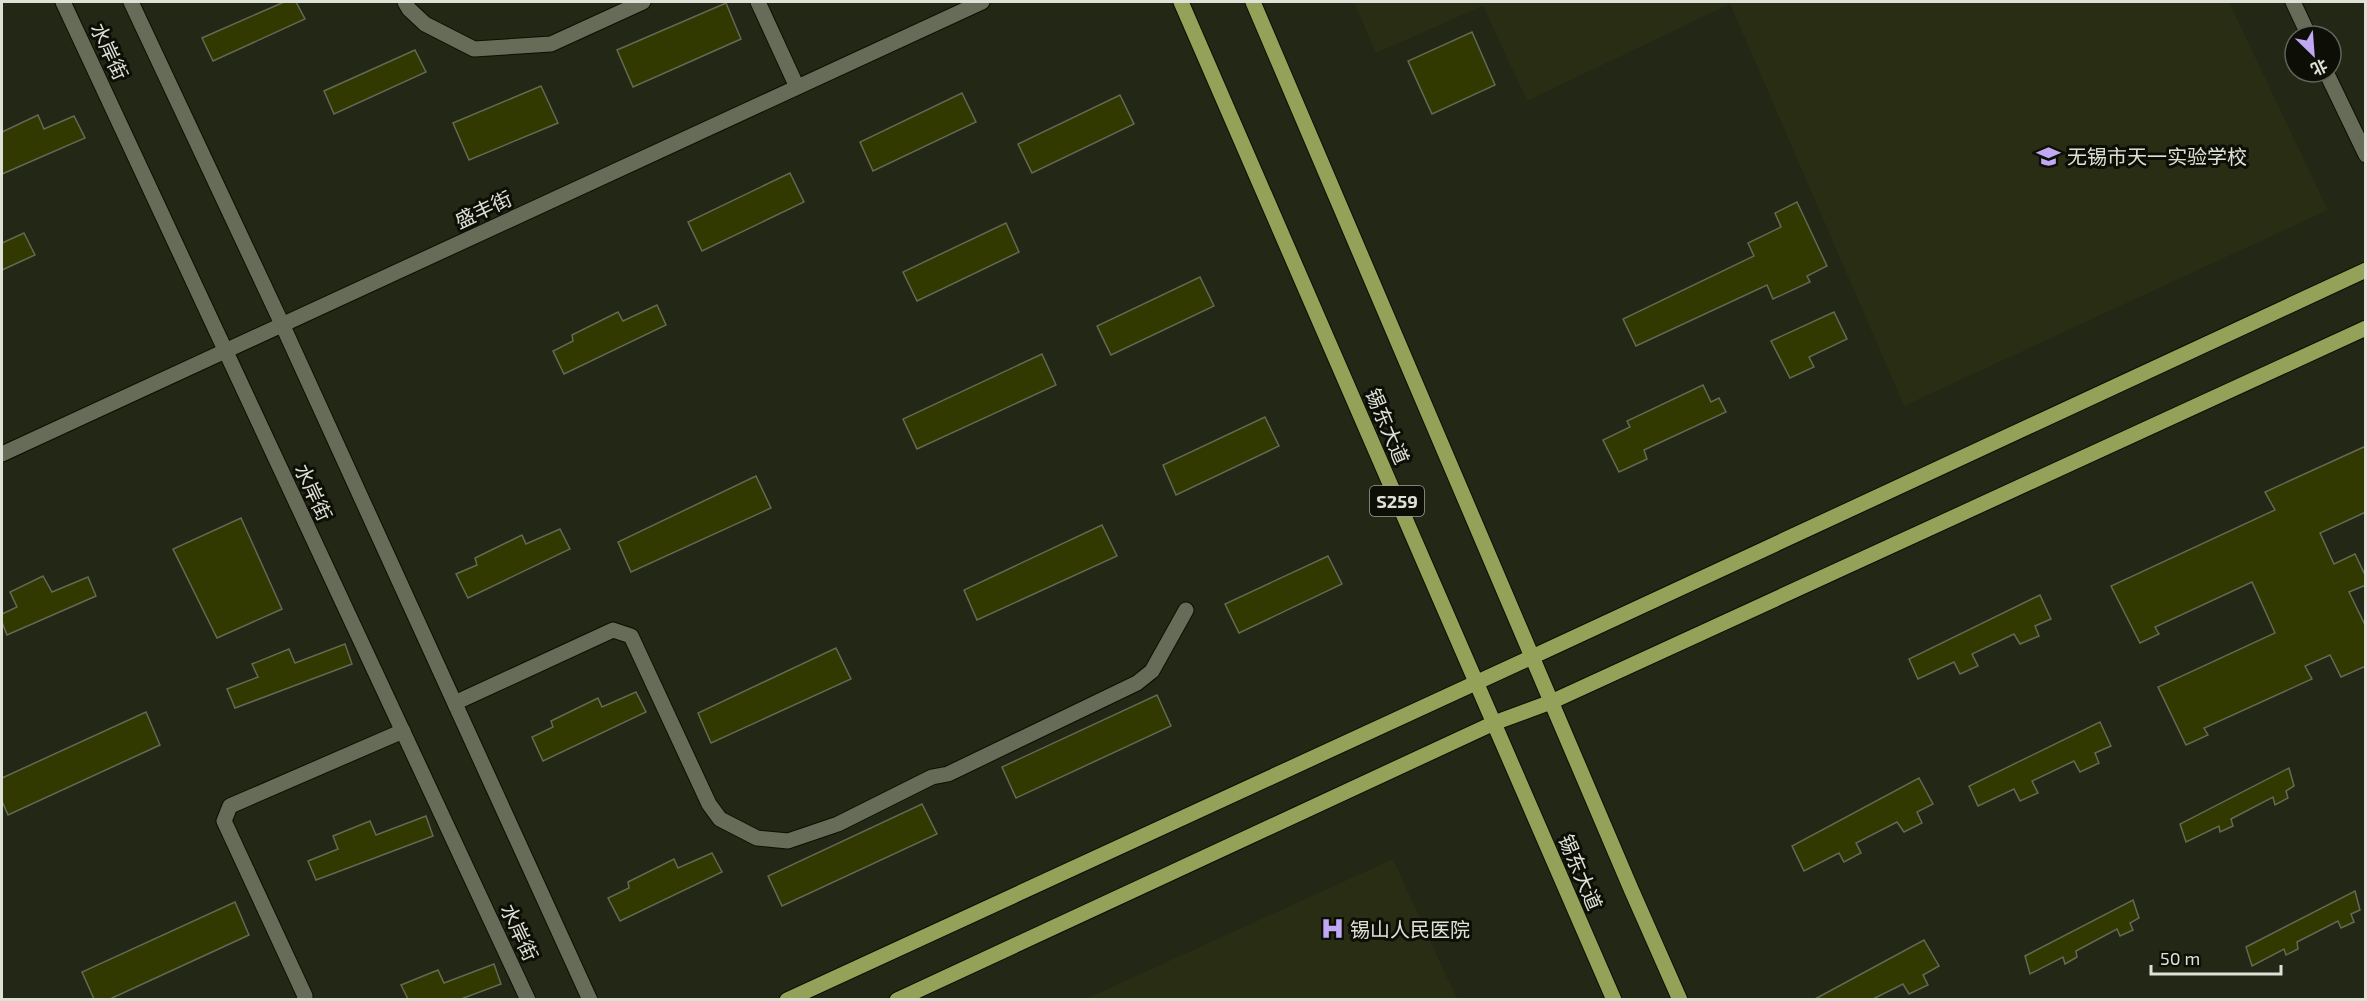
<svg xmlns="http://www.w3.org/2000/svg" width="2367" height="1001" font-family="'Exo 2','Noto Sans SC',sans-serif">
<style>
.built{fill:#282d14}
.building{fill:#313901;stroke:#646954;stroke-width:1.5}
.lines{fill:none;stroke-linecap:round;stroke-linejoin:round}
.minor-casing{stroke:#0c0f02;stroke-width:17}
.major-casing{stroke:#0c0f02;stroke-width:17}
.minor{stroke:#676c58;stroke-width:15}
.major{stroke:#94a259;stroke-width:15}
.labels{text-anchor:middle;dominant-baseline:central;stroke-width:6;stroke-linejoin:round;paint-order:stroke}
.shield{fill:#0d0f07;stroke:#9fa298;stroke-width:1.5}
.shield-label{font-size:18px;font-weight:bold;fill:#dee1d6}
.street-label{font-size:20px;fill:#dee1d6;stroke:#0d0f07}
.poi-label{font-size:20px;fill:#dee1d6;stroke:#0d0f07;text-anchor:start}
</style>
<rect width="100%" height="100%" fill="#232715"/>
<g class="built">
<path d="M1354,2H2229L2328,210L1904,406L1730,4L1527,101L1483,6L1376,53Z"/>
<path d="M1393,859L1457,999H1085Z"/>
</g>
<g class="building">
<path d="M284,2H296L305,19L213,61L202,38Z"/>
<path d="M726,3L741,39L633,87L617,50Z"/>
<path d="M1472,32L1495,85L1432,114L1408,61Z"/>
<path d="M415,50L426,72L334,114L324,91Z"/>
<path d="M541,86L558,123L469,160L453,123Z"/>
<path d="M962,93L976,122L873,171L860,142Z"/>
<path d="M1120,95L1134,124L1032,173L1018,144Z"/>
<path d="M38,115L44,129L74,116L85,138L2,174V132Z"/>
<path d="M790,173L804,202L702,251L688,222Z"/>
<path d="M1797,202L1827,266L1807,276L1810,282L1773,299L1767,285L1636,346L1623,319L1754,256L1748,243L1781,227L1775,213Z"/>
<path d="M1006,223L1019,252L917,301L903,272Z"/>
<path d="M24,233L35,255L2,270V243Z"/>
<path d="M1200,277L1214,306L1111,355L1097,326Z"/>
<path d="M657,305L666,325L564,374L553,351L573,341L572,335L618,312L623,321Z"/>
<path d="M1834,312L1847,339L1809,357L1814,367L1790,378L1771,341Z"/>
<path d="M1042,354L1056,385L917,449L903,419Z"/>
<path d="M1703,385L1711,402L1719,398L1726,412L1644,450L1647,459L1619,472L1603,440L1630,427L1627,421Z"/>
<path d="M1265,417L1279,446L1176,495L1163,465Z"/>
<path d="M2366,446V512L2320,533L2334,564L2355,554L2366,577V585L2349,592L2366,627V666L2341,677L2330,655L2305,666L2312,679L2204,728L2208,735L2186,745L2158,687L2275,633L2252,582L2155,627L2159,634L2140,643L2111,586L2275,510L2265,492Z"/>
<path d="M756,476L771,508L631,572L618,542Z"/>
<path d="M241,518L282,609L217,638L173,549Z"/>
<path d="M1102,525L1117,556L977,620L964,590Z"/>
<path d="M560,529L570,549L468,598L456,574L477,565L475,558L522,535L526,544Z"/>
<path d="M1328,556L1342,584L1239,633L1225,604Z"/>
<path d="M43,576L52,592L88,577L96,596L7,635L2,622V614L17,607L10,592Z"/>
<path d="M2040,595L2051,619L2035,626L2039,636L2020,644L2014,634L1972,654L1978,666L1960,674L1954,662L1918,679L1909,659Z"/>
<path d="M345,644L352,664L235,708L227,689L258,677L252,664L289,649L295,663Z"/>
<path d="M836,648L851,679L711,743L698,713Z"/>
<path d="M636,692L646,712L543,761L532,737L553,727L551,721L598,698L602,707Z"/>
<path d="M1157,695L1171,726L1016,798L1002,767Z"/>
<path d="M146,712L160,745L8,815L2,801V778Z"/>
<path d="M2100,722L2111,746L2095,753L2099,763L2080,772L2074,761L2032,781L2038,793L2020,801L2014,789L1978,806L1969,786Z"/>
<path d="M2289,768L2294,786L2286,791L2288,798L2275,805L2273,797L2231,819L2233,826L2220,832L2219,826L2186,842L2180,824Z"/>
<path d="M1919,778L1933,804L1917,812L1922,823L1904,832L1897,822L1856,843L1861,853L1844,862L1839,853L1804,871L1792,846Z"/>
<path d="M922,804L937,834L782,906L768,876Z"/>
<path d="M426,816L433,836L316,880L308,861L338,849L333,836L370,821L376,835Z"/>
<path d="M712,853L722,872L620,921L608,898L629,888L628,882L674,859L678,868Z"/>
<path d="M2355,891L2360,910L2351,914L2354,922L2341,928L2338,921L2297,942L2298,949L2286,955L2284,949L2252,966L2246,947Z"/>
<path d="M2133,900L2139,918L2130,923L2133,930L2120,936L2117,929L2076,951L2077,957L2065,964L2063,957L2030,974L2025,956Z"/>
<path d="M235,902L249,935L110,999H94L82,972Z"/>
<path d="M1924,940L1939,966L1923,975L1928,985L1909,994L1903,984L1873,999H1815Z"/>
<path d="M494,964L501,984L461,999H408L401,985L438,970L444,983Z"/>
</g>
<g class="lines">
<defs>
<g id="minor">
<path d="M63,2L528,1000"/>
<path d="M131,2L282,324L590,1000"/>
<path d="M405,2L409,9L425,24L474,49L551,44L643,2"/>
<path d="M758,2L797,87"/>
<path d="M2293,2L2309,36"/>
<path d="M2326,72L2366,155"/>
<path d="M2,454L982,2"/>
<path d="M456,706L459,701L613,630L631,636L709,804L720,819L757,838L788,841L838,824L932,777L948,774L1137,683L1152,671L1186,610"/>
<path d="M304,1000L305,996L224,821L230,806L403,731"/>
</g>
<g id="major">
<path d="M1181,2L1614,1000"/>
<path d="M1253,2L1631,889L1680,1000"/>
<path d="M787,1000L1532,657L2366,270"/>
<path d="M897,1000L1494,723L1551,702L2366,328"/>
</g>
</defs>
<use href="#minor" class="minor-casing"/>
<use href="#major" class="major-casing"/>
<use href="#minor" class="minor"/>
<use href="#major" class="major"/>
</g>
<defs>
<symbol id="school-bare" viewBox="-9 -9 18 18"><path d="M0-5L7-2L0 1L-7-2ZM-4 1L0 2.5L4 1V4Q0 6-4 4Z" fill="#c0a8f3" stroke="#0d0f07" stroke-width="2.5" paint-order="stroke"/></symbol>
<symbol id="hospital-bare" viewBox="-9 -9 18 18"><path d="M-5-5h3v3.5h4V-5h3V5h-3V1.5h-4V5h-3Z" fill="#c0a8f3" stroke="#0d0f07" stroke-width="2.5" paint-order="stroke"/></symbol>
</defs>
<g fill-rule="evenodd">
<use href="#school-bare" x="2032" y="140" width="33" height="33"/>
<use href="#hospital-bare" x="1316" y="912" width="33" height="33"/>
</g>
<g class="labels">
<rect class="shield" x="1370" y="486" width="54" height="30" rx="4.5"/>
<g class="shield-label">
<text x="1397" y="501">S259</text>
</g>
<g class="street-label">
<text transform="translate(110 51) rotate(65)">水岸街</text>
<text transform="translate(483 209) rotate(-25)">盛丰街</text>
<text transform="translate(1388 426) rotate(67)">锡东大道</text>
<text transform="translate(314 492) rotate(65)">水岸街</text>
<text transform="translate(1581 872) rotate(67)">锡东大道</text>
<text transform="translate(520 932) rotate(65)">水岸街</text>
</g>
<g class="poi-label">
<text x="2067" y="156">无锡市天一实验学校</text>
<text x="1350" y="929">锡山人民医院</text>
</g>
</g>
<rect width="2367" height="1001" fill="none" stroke="#dee1d6" stroke-width="6"/>
<g transform="translate(2313 54) rotate(155)"><circle r="28" fill="#0d0f07" stroke="#61635a" stroke-width="1.5"/>
<path d="M0-4.5L10 22L0 15L-10 22Z" fill="#c0a8f3"/>
<text y="-9" font-size="16" font-weight="bold" text-anchor="middle" fill="#dee1d6">北</text>
</g>
<path d="M2151 965v9h130v-9" fill="none" stroke="#dee1d6" stroke-width="3"/>
<text x="2160" y="965" font-size="18" fill="#dee1d6" stroke="#0d0f07" stroke-width="4.5" paint-order="stroke">50 m</text>
</svg>
